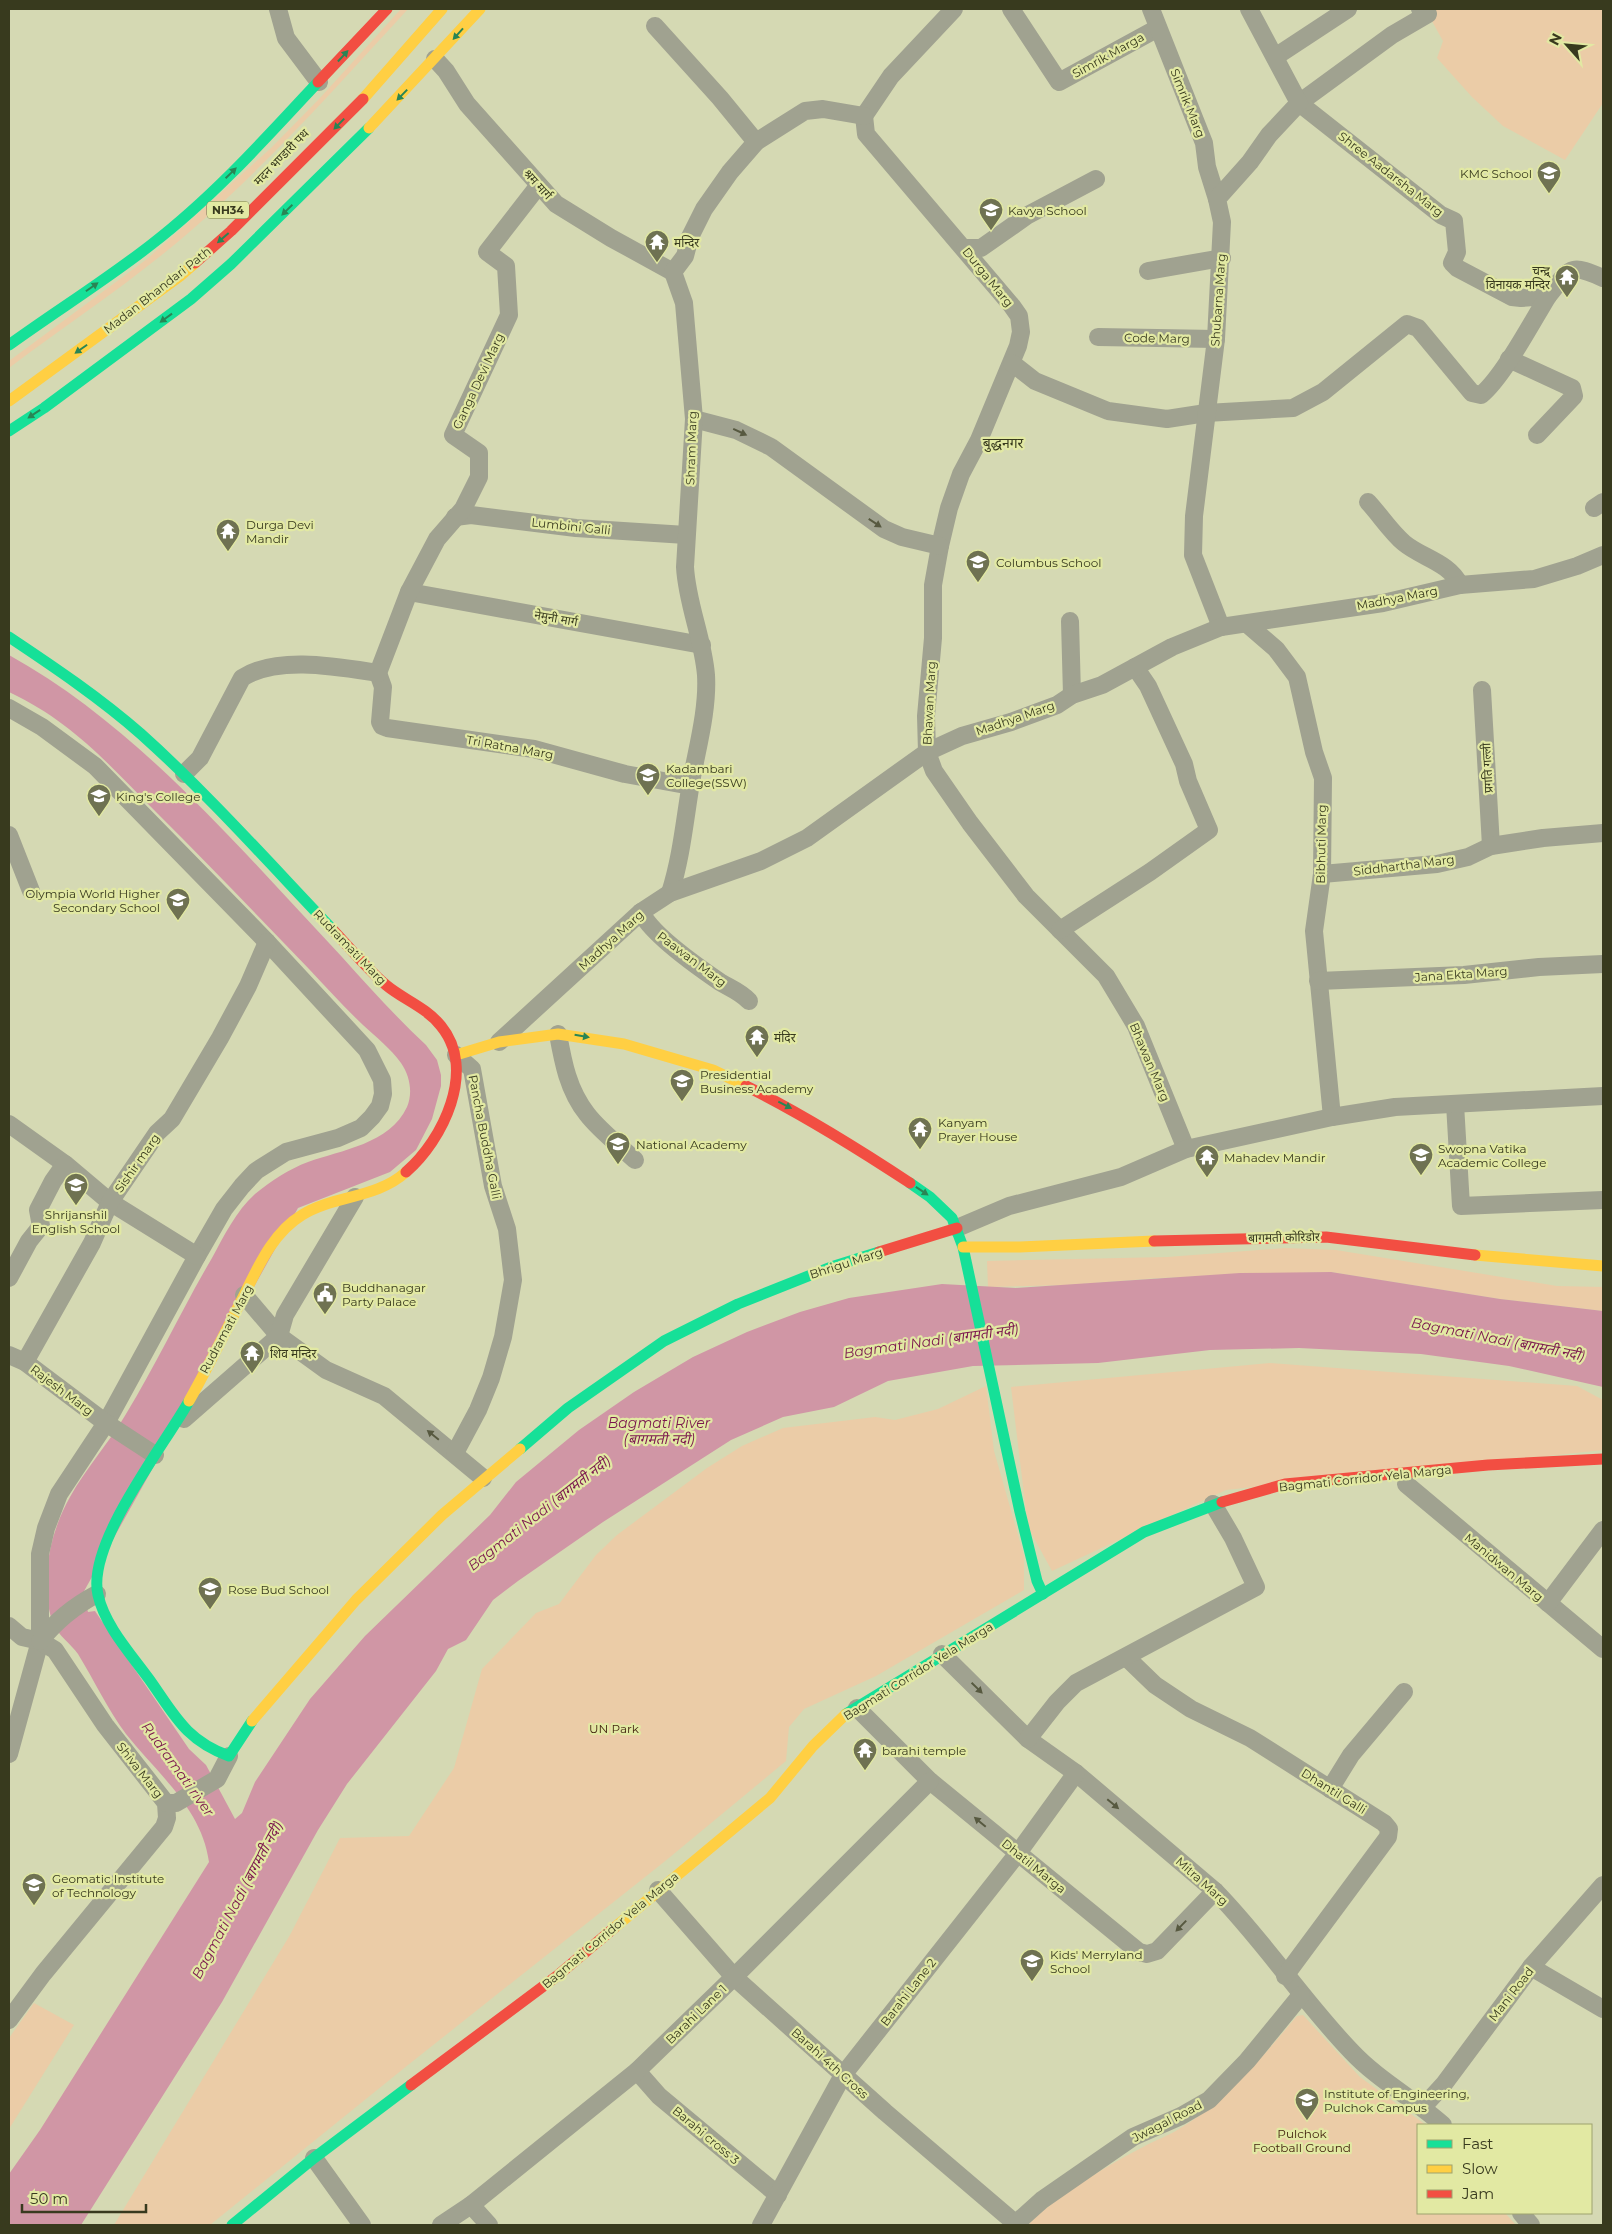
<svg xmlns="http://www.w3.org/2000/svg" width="1612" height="2234" font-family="Montserrat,'Noto Sans Devanagari',sans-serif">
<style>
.green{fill:#ebcca7}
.water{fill:#d096a5}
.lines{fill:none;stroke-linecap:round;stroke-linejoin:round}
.street{stroke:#a0a290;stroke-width:18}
.fast{stroke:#16e098;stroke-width:11}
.slow{stroke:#ffcf43;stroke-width:11}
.jam{stroke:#f24e42;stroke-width:11}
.oneway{fill:#298555}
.oneway2{fill:#575940}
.labels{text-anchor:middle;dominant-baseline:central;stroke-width:4.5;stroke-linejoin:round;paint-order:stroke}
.shield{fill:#e2e9a3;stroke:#6b6e46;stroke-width:1}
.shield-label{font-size:11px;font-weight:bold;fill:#383a1e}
.street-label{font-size:12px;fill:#383a1e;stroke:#e2e9a3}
.poi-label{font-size:12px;fill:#383a1e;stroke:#e2e9a3;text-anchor:start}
.park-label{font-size:12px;fill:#442510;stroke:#e2e9a3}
.neighbourhood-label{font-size:14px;fill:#383a1e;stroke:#e2e9a3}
.water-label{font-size:14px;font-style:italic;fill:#7b174e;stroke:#e2e9a3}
</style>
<rect width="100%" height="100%" fill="#d5d9b3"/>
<g class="green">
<path d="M401,9H408C339,84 271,161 194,228C136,279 70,322 9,368V361L147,259L271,148L319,99Z"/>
<path d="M1435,9H1603V103L1565,160L1503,126L1472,97L1437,58L1443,41L1428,14Z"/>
<path d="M1285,1248L1336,1250L1557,1286L1603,1287V1311L1500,1299L1331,1272L1157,1278L1069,1285L988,1287L987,1261L1167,1257Z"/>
<path d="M1270,1363L1577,1386L1603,1400V1450L1226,1490L1052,1571L1028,1527L1011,1387Z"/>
<path d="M986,1386L994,1451L1024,1556V1590L876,1676L804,1709L789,1727L786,1761L664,1862L408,2065L210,2225H114L290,1935L340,1838L409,1836L454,1768L482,1669L536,1613L559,1604L596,1555L617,1535L707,1468L742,1446L783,1428L875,1417L895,1420L938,1409Z"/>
<path d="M34,2003L74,2025L9,2129V2038Z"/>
<path d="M1303,2015L1360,2077L1426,2125H1418V2213H1505L1516,2225H1028C1053,2198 1111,2163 1145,2146C1156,2140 1168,2136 1179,2129C1228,2100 1260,2059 1297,2016Z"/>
</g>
<path class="water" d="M9,655C139,727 241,850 342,957C369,987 396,1017 426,1045L437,1060L441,1075V1086L432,1119L416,1150L390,1172L298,1208L83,1593L88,1612L95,1611L189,1749L206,1765L235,1819L242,1813L255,1782L310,1699L365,1636L490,1515L516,1482L579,1430L634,1392L693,1357L747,1332L800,1312L849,1298L942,1284L1016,1288L1240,1273L1331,1272L1500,1299L1603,1311V1387L1509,1366L1421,1354L1299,1348L1210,1350L1098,1363L973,1366L888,1381L834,1407L783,1417L731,1440L603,1522L518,1581L493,1600L466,1640L448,1649L436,1671L347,1784L318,1830L222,2002L81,2225H9V2174L40,2130L209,1862C202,1809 157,1773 126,1734C108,1710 94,1680 78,1654C71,1644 58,1635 54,1625C47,1610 46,1587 47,1571C49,1546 57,1520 70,1497C86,1468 109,1443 126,1414C157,1363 182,1309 212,1258C224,1236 236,1211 255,1194C271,1181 289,1169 308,1162C341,1150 390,1144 407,1107C413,1093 410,1076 401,1063C391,1049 376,1037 363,1025C344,1007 327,988 309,969C259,917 209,865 158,814C109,765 73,722 9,692Z"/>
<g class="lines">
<g class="street">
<path d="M278,9L286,38L319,82"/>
<path d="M1011,9L1059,82L1158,28"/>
<path d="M1151,9L1204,143L1207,167L1217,199"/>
<path d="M1420,9L1428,14L1392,35L1299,103L1441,215L1454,221L1457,252L1452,263L1457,268L1512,297L1521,298L1548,296C1570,269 1568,262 1603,278"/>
<path d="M655,26L720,98L756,142"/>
<path d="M1275,57L1348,9"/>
<path d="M435,59L446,71L467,104L556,204L611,238L673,272"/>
<path d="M864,116L866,134L1012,306L1019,316L1021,332L1018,346L979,440L961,474L949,508L940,546L933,585V638L926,716L927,752L934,771L970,823L1026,896L1106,976L1136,1026L1186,1149"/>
<path d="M864,116L891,76L954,9"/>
<path d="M965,248H981L1028,215L1096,179"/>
<path d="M1148,271L1222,258"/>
<path d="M1098,337L1216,339"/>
<path d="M1509,359L1572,388L1574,396L1537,435"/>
<path d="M1012,363L1035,381L1108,411L1167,419L1206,413L1293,408L1323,392L1407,324L1418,328L1472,393L1481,395C1503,377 1532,322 1548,296"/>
<path d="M694,419L736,430L771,447L884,529L902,537L940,546"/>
<path d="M1368,502C1380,515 1391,532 1404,543C1422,558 1449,562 1460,585"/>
<path d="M1594,508L1603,502"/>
<path d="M455,517L471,515L576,528L686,535"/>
<path d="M409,592L702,645"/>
<path d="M1070,621L1072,695"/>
<path d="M1247,624L1276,649L1297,677L1314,752L1323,778L1322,874L1314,931L1332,1117"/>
<path d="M1221,627L1193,555L1194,516L1216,339L1222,222L1217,199L1250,162L1269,135L1299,103L1249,9"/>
<path d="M378,673L383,687L380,722L382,726L387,728L534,749L625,774L691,786"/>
<path d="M1482,690L1491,846"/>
<path d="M9,708L42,727L95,766L267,942L367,1050L382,1080L383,1094L380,1106L372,1117L361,1128L338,1138L286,1152L256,1171L242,1186L224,1209L197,1256L106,1423L59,1494L46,1528L40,1554V1641L9,1754"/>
<path d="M184,774L200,758L242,678C277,655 339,667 378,673L409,592L437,539L463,509L479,477V453L453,435L509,315L506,266L487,252L539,185"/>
<path d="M9,835L31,891"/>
<path d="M1322,874L1437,864L1468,857L1491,846L1543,838L1603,833"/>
<path d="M670,893C682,856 685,816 692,777C698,745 708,708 706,675C703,638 687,604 685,567L694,419L684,303L673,272L685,256L690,237L704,209L730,172L756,142L805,111L823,109L864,116"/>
<path d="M641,912C651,934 698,967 720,982C730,988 741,992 749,1001"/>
<path d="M1060,930L1150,872L1209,830L1188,781L1184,764L1148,686L1135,667"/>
<path d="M1318,981L1464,975L1539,967L1603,964"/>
<path d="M558,1034C563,1062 568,1090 587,1114C600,1131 619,1145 635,1160"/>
<path d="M499,1042L641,912L670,893L761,861L807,838L927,752L962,736L1011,722L1057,705L1072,695L1102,685L1172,647L1221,627L1383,603L1460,585L1534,579L1577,566L1603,555"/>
<path d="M1455,1104L1461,1206L1603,1200"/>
<path d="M9,1124L65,1164L110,1202L197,1256"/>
<path d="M957,1228L1009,1206L1121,1177L1186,1149L1332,1117L1395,1107L1603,1096"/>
<path d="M9,1278L29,1241L41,1226L38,1210L53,1181L65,1164"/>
<path d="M244,1295L279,1336L326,1370L384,1396L483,1478"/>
<path d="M9,1355L25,1362L106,1423L155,1455"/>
<path d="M25,1362L92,1243L110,1202L157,1133L172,1119L220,1038L248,986L267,942"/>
<path d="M184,1419L279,1336L285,1315L355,1197"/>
<path d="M455,1453L478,1410L491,1378L503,1337L513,1280L507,1229L493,1186L472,1069L456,1055"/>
<path d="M1406,1484L1603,1649"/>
<path d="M1548,1603L1603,1530"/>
<path d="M9,1626L22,1637L40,1641L55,1650L105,1725L166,1803L167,1818L164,1827L43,1974L9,2020"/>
<path d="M40,1641C55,1622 76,1605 97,1594"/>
<path d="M942,1654L1028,1739L1076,1773L1215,1891C1264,1941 1303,2001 1351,2051C1378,2080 1414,2099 1443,2125"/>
<path d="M1126,1657L1155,1685L1191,1709L1250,1738L1384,1823L1389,1829L1388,1837L1285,1976"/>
<path d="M857,1708L930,1781L1139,1952L1147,1954L1157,1951L1215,1891"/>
<path d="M1028,1739L1057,1702L1076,1683L1256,1587L1233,1538L1213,1504"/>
<path d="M1330,1789L1351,1755L1404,1692"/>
<path d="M166,1803H176L217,1779L229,1756"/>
<path d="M658,1890L734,1977L885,2112L1015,2223"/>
<path d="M1531,1967L1603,2009"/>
<path d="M637,2071L659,2096L778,2195"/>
<path d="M1423,2107L1444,2084L1531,1967L1603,1885"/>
<path d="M314,2158L362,2225"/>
<path d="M471,2205L489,2225"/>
<path d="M1521,2213L1531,2225"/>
<path d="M441,2225L471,2205L637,2071L734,1977L930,1781"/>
<path d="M761,2225L843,2075L1018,1853L1076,1773"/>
<path d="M1014,2225L1042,2200L1133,2137L1181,2116L1209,2100L1247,2061L1301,1995"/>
</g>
<g class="fast">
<path d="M9,345C56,311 106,280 152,244C213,197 266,138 318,82"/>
<path d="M9,431L44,408L191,299L231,264L369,128"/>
<path d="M9,637C54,667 100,698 141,734C209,795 270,864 333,930"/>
<path d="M910,1183L930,1197L952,1218L963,1247L1020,1512L1037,1581L1043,1594"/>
<path d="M189,1401C164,1446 86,1544 98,1595C105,1626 131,1654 149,1679C174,1714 185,1740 229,1756L252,1721"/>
<path d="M520,1449L568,1408L664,1341L738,1304L831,1267L879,1252"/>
<path d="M846,1714L1144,1532L1222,1502"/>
<path d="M232,2225L314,2158L411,2085"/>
</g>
<g class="slow">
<path d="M363,99L442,9"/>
<path d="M369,128L480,9"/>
<path d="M9,401L180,276L195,263"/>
<path d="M456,1055L499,1042L558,1034L624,1044L713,1070L746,1086"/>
<path d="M963,1247H1020L1154,1241"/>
<path d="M1475,1255L1603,1266"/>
<path d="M189,1401C206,1371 222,1339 238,1307C255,1275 269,1235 302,1215C334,1195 376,1199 406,1172"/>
<path d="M252,1721L356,1600L442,1515L520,1449"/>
<path d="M614,1928L770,1798L813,1746L846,1714"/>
</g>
<g class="jam">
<path d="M318,82L387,9"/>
<path d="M195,263L231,231L363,99"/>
<path d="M333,930C350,948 367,969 386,985C404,1000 426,1007 441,1026C477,1070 443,1140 406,1172"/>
<path d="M746,1086C804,1115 857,1148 910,1183"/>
<path d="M1154,1241L1326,1237L1475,1255"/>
<path d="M879,1252L957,1228"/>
<path d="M1222,1502L1285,1484L1488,1465L1603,1459"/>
<path d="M411,2085L557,1976L614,1928"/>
</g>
</g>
<defs><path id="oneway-solid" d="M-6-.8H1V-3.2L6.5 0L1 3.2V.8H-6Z" transform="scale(1.25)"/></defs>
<g class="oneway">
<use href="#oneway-solid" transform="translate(458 34) rotate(132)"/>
<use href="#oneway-solid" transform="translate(343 56) rotate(-47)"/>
<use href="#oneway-solid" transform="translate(402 95) rotate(134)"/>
<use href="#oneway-solid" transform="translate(339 124) rotate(134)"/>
<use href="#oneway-solid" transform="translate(231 173) rotate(-44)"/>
<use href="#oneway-solid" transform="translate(287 210) rotate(136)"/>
<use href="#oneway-solid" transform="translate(223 238) rotate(139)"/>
<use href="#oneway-solid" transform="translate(92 287) rotate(-35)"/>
<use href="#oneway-solid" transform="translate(166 318) rotate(144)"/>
<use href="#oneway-solid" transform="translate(81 349) rotate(145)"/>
<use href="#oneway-solid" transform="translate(34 414) rotate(146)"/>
<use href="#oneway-solid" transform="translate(582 1036) rotate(10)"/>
<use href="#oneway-solid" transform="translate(785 1105) rotate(27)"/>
<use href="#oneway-solid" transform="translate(922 1191) rotate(34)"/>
</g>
<g class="oneway2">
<use href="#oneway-solid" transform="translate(740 432) rotate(25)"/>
<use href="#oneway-solid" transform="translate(875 523) rotate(33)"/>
<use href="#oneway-solid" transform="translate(433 1435) rotate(-141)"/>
<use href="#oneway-solid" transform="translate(977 1688) rotate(44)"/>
<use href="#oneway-solid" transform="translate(1113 1804) rotate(40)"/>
<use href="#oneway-solid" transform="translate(980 1822) rotate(-140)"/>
<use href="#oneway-solid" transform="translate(1181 1926) rotate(134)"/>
</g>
<defs>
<symbol id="school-pin" viewBox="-11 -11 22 30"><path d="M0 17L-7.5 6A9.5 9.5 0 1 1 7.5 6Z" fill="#6f7252" stroke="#e2e9a3"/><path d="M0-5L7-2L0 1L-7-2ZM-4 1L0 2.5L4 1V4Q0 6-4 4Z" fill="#fff"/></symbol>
<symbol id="temple-pin" viewBox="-11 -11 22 30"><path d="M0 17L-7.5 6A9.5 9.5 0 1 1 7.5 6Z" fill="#6f7252" stroke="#e2e9a3"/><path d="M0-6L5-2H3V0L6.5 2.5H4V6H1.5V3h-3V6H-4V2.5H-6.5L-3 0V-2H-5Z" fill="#fff"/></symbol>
<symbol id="university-pin" viewBox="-11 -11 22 30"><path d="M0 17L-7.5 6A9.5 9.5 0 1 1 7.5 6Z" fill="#6f7252" stroke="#e2e9a3"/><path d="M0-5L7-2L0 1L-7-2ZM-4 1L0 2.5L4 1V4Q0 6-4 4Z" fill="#fff"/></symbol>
<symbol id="civic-pin" viewBox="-11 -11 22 30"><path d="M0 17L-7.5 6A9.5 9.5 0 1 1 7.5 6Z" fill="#6f7252" stroke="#e2e9a3"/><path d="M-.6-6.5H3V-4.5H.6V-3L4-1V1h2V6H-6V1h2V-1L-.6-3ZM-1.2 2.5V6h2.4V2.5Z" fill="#fff"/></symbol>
</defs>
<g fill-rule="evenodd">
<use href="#school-pin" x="1535" y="159" width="28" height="38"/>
<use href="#school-pin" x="977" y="196" width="28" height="38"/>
<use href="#temple-pin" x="643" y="228" width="28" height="38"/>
<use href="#temple-pin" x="1553" y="263" width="28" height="38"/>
<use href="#temple-pin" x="214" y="517" width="28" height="38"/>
<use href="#school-pin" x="964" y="548" width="28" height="38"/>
<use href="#university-pin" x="634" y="761" width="28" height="38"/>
<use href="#university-pin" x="85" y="782" width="28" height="38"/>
<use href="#school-pin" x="164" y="886" width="28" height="38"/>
<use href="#temple-pin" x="743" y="1023" width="28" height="38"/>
<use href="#university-pin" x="668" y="1067" width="28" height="38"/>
<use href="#temple-pin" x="906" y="1115" width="28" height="38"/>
<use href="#school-pin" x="604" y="1130" width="28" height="38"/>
<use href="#university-pin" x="1407" y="1141" width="28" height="38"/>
<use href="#temple-pin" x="1193" y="1143" width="28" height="38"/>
<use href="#school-pin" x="62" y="1171" width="28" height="38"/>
<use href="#civic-pin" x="311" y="1280" width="28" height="38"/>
<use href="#temple-pin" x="238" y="1339" width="28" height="38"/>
<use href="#school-pin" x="196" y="1575" width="28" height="38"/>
<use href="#temple-pin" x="851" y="1736" width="28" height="38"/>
<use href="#university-pin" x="20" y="1871" width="28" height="38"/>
<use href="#school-pin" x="1018" y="1947" width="28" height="38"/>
<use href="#university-pin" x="1293" y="2086" width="28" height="38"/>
</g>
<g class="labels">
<rect class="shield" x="207" y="201.5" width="42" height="17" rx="4"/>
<g class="shield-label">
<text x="228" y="210">NH34</text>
</g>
<g class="street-label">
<text transform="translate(1108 55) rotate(-29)">Simrik Marga</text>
<text transform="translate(1188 103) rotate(68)">Simrik Marg</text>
<text transform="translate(281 157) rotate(-46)">मदन भण्डारी पथ</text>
<text transform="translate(1391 174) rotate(38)">Shree Aadarsha Marg</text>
<text transform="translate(538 184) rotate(48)">श्रम मार्ग</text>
<text transform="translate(988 277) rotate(51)">Durga Marg</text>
<text transform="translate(157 290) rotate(-38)">Madan Bhandari Path</text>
<text transform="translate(1218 300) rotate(-86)">Shubarna Marg</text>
<text transform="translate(1157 338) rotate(1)">Code Marg</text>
<text transform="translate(478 381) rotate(-65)">Ganga Devi Marg</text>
<text transform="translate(691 448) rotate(-88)">Shram Marg</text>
<text transform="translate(571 526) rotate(6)">Lumbini Galli</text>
<text transform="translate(1397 598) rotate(-11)">Madhya Marg</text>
<text transform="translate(556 618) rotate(10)">नेमुनी मार्ग</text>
<text transform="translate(929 703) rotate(-87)">Bhawan Marg</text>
<text transform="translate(1015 718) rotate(-19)">Madhya Marg</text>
<text transform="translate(510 747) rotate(10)">Tri Ratna Marg</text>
<text transform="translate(1487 768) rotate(-93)">प्रगति गल्ली</text>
<text transform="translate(1321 844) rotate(-89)">Bibhuti Marg</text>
<text transform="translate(1404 865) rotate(-7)">Siddhartha Marg</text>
<text transform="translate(611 940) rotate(-42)">Madhya Marg</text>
<text transform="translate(350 947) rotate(46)">Rudramati Marg</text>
<text transform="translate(692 959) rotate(37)">Paawan Marg</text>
<text transform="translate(1461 974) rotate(-4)">Jana Ekta Marg</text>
<text transform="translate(1150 1062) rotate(67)">Bhawan Marg</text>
<text transform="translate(485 1137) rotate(79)">Pancha Buddha Galli</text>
<text transform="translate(137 1163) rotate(-55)">Sishir marg</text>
<text transform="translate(1284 1237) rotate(-1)">बागमती कोरिडोर</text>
<text transform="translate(846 1263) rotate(-18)">Bhrigu Marg</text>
<text transform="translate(226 1329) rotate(-62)">Rudramati Marg</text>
<text transform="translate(62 1390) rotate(37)">Rajesh Marg</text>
<text transform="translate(1365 1478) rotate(-6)">Bagmati Corridor Yela Marga</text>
<text transform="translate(1504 1567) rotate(40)">Manidwan Marg</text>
<text transform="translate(918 1671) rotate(-32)">Bagmati Corridor Yela Marga</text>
<text transform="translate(140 1770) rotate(52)">Shiva Marg</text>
<text transform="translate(1334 1791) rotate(32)">Dhantil Galli</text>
<text transform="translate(1034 1866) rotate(39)">Dhatil Marga</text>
<text transform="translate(1202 1881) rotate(42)">Mitra Marg</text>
<text transform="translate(610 1930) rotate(-40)">Bagmati Corridor Yela Marga</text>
<text transform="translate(908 1992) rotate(-52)">Barahi Lane 2</text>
<text transform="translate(1511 1994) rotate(-52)">Mani Road</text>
<text transform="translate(696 2014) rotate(-44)">Barahi Lane 1</text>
<text transform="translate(830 2063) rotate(42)">Barahi 4th Cross</text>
<text transform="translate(1167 2121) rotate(-27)">Jwagal Road</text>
<text transform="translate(706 2135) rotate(40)">Barahi cross 3</text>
</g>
<g class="poi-label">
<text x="1532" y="173" text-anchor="end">KMC School</text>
<text x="1008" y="210">Kavya School</text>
<text x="674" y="242">मन्दिर</text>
<text x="1550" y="270" text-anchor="end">चन्द्र्<tspan x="1550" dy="14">विनायक मन्दिर</tspan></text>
<text x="246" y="524">Durga Devi<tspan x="246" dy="14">Mandir</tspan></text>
<text x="996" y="562">Columbus School</text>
<text x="666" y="768">Kadambari<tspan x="666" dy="14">College(SSW)</tspan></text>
<text x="116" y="796">King's College</text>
<text x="160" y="893" text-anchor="end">Olympia World Higher<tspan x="160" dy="14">Secondary School</tspan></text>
<text x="774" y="1037">मंदिर</text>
<text x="700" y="1074">Presidential<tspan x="700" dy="14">Business Academy</tspan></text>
<text x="938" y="1122">Kanyam<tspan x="938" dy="14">Prayer House</tspan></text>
<text x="636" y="1144">National Academy</text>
<text x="1438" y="1148">Swopna Vatika<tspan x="1438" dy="14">Academic College</tspan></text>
<text x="1224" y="1157">Mahadev Mandir</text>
<text x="76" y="1214" text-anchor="middle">Shrijanshil<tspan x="76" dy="14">English School</tspan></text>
<text x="342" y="1287">Buddhanagar<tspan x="342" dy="14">Party Palace</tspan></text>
<text x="270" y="1353">शिव मन्दिर</text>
<text x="228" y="1589">Rose Bud School</text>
<text x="882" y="1750">barahi temple</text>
<text x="52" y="1878">Geomatic Institute<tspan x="52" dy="14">of Technology</tspan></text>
<text x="1050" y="1954">Kids' Merryland<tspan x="1050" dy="14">School</tspan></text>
<text x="1324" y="2093">Institute of Engineering,<tspan x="1324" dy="14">Pulchok Campus</tspan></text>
</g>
<g class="park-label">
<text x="614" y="1728">UN Park</text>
<text x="1302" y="2133">Pulchok<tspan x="1302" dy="14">Football Ground</tspan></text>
</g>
<g class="neighbourhood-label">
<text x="1003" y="443">बुद्धनगर</text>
</g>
<g class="water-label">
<text transform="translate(1498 1339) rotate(11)">Bagmati Nadi (बागमती नदी)</text>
<text transform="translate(931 1341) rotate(-8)">Bagmati Nadi (बागमती नदी)</text>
<text x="659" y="1423">Bagmati River<tspan x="659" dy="16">(बागमती नदी)</tspan></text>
<text transform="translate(539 1513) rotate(-38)">Bagmati Nadi (बागमती नदी)</text>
<text transform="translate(178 1769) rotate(54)">Rudramati river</text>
<text transform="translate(237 1900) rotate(-62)">Bagmati Nadi (बागमती नदी)</text>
</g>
</g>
<rect width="1612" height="2234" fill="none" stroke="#383a1e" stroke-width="20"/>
<rect x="1417" y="2124" width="175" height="90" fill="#e2e9a3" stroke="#9ea36e"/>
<rect x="1427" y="2140" width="25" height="8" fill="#16e098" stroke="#9ea36e"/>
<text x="1462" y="2149" font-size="15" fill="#383a1e">Fast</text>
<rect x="1427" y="2165" width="25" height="8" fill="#ffcf43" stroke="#9ea36e"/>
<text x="1462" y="2174" font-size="15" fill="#383a1e">Slow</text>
<rect x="1427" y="2190" width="25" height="8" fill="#f24e42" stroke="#9ea36e"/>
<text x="1462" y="2199" font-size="15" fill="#383a1e">Jam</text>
<g transform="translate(1567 45) rotate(297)" stroke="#e2e9a3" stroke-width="4" paint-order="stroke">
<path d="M0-4L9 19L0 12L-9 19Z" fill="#383a1e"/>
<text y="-8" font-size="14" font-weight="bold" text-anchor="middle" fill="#383a1e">N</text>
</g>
<path d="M22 2204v8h124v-8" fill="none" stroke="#383a1e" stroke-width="2.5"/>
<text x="30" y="2204" font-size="15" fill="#383a1e" stroke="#e2e9a3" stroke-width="4" paint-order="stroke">50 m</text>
</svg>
